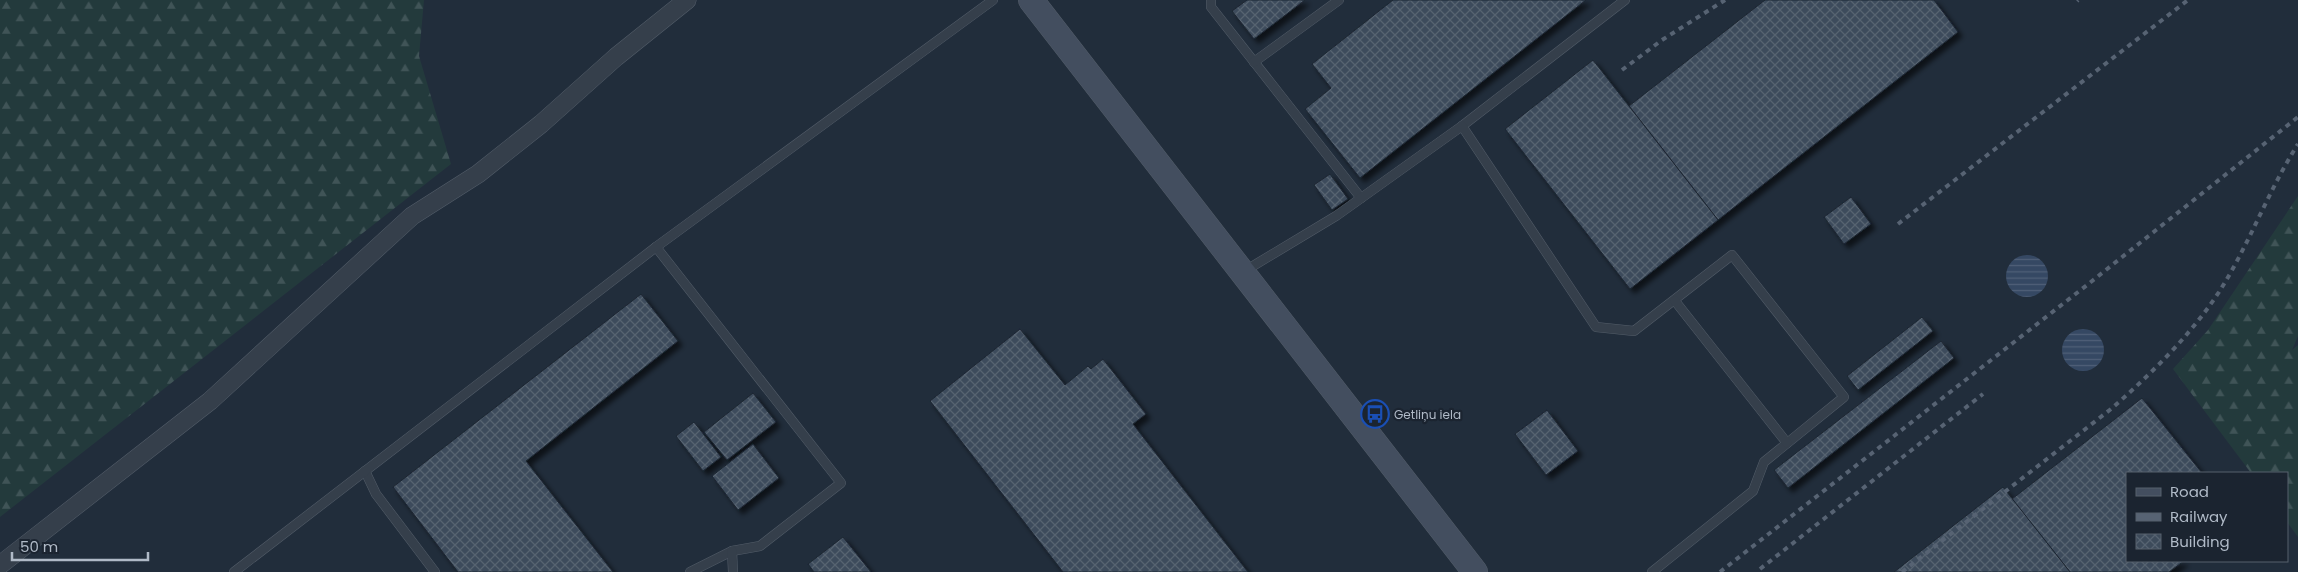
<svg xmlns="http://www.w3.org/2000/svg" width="2298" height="572" font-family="Poppins,sans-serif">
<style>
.forest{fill:url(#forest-firs)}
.water{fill:url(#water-rules)}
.building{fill:url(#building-cross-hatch);stroke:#1d2632;filter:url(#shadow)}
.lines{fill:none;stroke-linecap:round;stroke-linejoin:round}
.service-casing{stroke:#535d69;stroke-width:10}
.minor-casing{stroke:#535d69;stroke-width:19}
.secondary-casing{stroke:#535d69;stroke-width:26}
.service{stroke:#353f4b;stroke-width:9}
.minor{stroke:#353f4b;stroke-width:18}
.secondary{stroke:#434e5f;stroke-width:25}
.rail{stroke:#576373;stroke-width:4;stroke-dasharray:5 5;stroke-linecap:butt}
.labels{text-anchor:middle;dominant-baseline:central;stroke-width:4.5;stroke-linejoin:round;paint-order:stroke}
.poi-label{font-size:12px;fill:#b0bac7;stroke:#1b2430;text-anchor:start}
</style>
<defs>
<pattern id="forest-firs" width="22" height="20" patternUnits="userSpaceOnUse" patternTransform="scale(1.25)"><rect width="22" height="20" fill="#233a3c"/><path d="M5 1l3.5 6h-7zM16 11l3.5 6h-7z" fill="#405457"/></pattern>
<pattern id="water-rules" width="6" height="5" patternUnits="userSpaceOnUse" patternTransform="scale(1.25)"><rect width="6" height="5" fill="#354863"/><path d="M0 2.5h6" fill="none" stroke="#506078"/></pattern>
<pattern id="building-cross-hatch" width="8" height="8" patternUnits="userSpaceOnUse" patternTransform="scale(1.25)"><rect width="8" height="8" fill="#3d4b5b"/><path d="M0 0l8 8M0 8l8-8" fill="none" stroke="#566371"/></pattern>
<filter id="shadow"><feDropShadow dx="4.5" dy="4.5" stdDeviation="2.5" flood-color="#0009"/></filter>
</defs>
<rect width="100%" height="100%" fill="#212d3b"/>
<g class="forest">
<path d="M0,0H424L419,56L451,164L0,517Z"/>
<path d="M2298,196V336L2292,350L2298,345V537L2287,522V473H2251L2173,369L2208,330Z"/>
</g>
<g class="water">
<circle cx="2027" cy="276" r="21"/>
<circle cx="2083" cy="350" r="21"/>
</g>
<g class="building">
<path d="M1247,0H1305L1254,39L1232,11Z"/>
<path d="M1393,0H1586L1360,178L1305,109L1331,88L1312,64Z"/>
<path d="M1765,0H1934L1958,32L1718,220L1629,106Z"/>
<path d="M1593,60L1718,220L1630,289L1505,129Z"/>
<path d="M1330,174L1348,199L1332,210L1314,185Z"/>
<path d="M1851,197L1871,224L1844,244L1824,217Z"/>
<path d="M641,294L678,341L526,461L613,572H458L393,487Z"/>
<path d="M1922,317L1933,331L1858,390L1847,376Z"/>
<path d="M1020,329L1065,385L1088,366L1091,369L1103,359L1146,414L1133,424L1248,572H1063L930,401Z"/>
<path d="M1941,341L1954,358L1788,488L1774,470Z"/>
<path d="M753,393L776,422L727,460L704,432Z"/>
<path d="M2142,398L2202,473H2127V561H2184L2169,572H2070L2012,499Z"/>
<path d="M1547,410L1578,451L1546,475L1515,434Z"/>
<path d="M694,422L721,457L703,471L676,436Z"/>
<path d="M753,444L779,478L738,510L712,476Z"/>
<path d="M2003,487L2070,572H1894Z"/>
<path d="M843,537L871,572H814L808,564Z"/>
</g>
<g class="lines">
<defs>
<g id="service">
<path d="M1211,0V7L1361,198"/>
<path d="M1254,62L1339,0"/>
<path d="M1462,126L1625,0"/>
<path d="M656,247L841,483L760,546L732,551L690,572"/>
<path d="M1243,272L1336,216L1462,126L1596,327L1634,331L1732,255L1844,397L1764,462L1753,491L1652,572"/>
<path d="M1675,301L1787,443"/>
<path d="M365,471L376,494L435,572"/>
<path d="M732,551L733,572"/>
<path d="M234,572L656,247L993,0"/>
</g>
<path id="minor" d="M0,565L210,401L412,216L478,174L541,124L616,57L687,0"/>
<path id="secondary" d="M1031,0L1475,572"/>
</defs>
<use href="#service" class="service-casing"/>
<use href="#minor" class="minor-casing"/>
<use href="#secondary" class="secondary-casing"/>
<use href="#service" class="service"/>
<use href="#minor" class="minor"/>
<use href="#secondary" class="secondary"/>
<g class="rail">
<path d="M2077,1L2078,0"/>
<path d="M1622,70L1662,40L1725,0"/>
<path d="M1898,224L2188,0"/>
<path d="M1760,569L1983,394"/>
<path d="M1720,572L2087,285L2298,117"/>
<path d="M1902,572L2111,409C2151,374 2190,336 2219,292C2249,245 2268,191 2298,144"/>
</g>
</g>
<defs>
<symbol id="bus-ring" viewBox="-11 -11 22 22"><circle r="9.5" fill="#1b2430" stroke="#1a4fb4" stroke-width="1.5"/><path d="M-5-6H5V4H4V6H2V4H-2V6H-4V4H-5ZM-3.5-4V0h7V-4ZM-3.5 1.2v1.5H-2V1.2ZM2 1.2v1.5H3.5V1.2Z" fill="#1a4fb4"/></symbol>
</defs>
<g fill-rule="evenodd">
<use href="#bus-ring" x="1359" y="398" width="32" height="32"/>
</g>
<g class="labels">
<g class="poi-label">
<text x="1394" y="414">Getliņu iela</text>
</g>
</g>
<rect x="2126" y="472" width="162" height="90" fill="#1b2430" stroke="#57606c"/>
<rect x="2136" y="488" width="25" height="8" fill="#434e5f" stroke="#57606c"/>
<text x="2170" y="497" font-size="15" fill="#b0bac7">Road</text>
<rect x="2136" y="513" width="25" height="8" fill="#576373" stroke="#57606c"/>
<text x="2170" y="522" font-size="15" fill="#b0bac7">Railway</text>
<rect x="2136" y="534" width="25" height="15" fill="url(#building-cross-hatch)" stroke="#57606c"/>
<text x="2170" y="547" font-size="15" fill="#b0bac7">Building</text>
<path d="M12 552v8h136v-8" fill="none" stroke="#b0bac7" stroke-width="2.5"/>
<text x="20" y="552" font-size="15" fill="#b0bac7" stroke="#1b2430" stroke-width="4" paint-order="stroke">50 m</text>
</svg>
